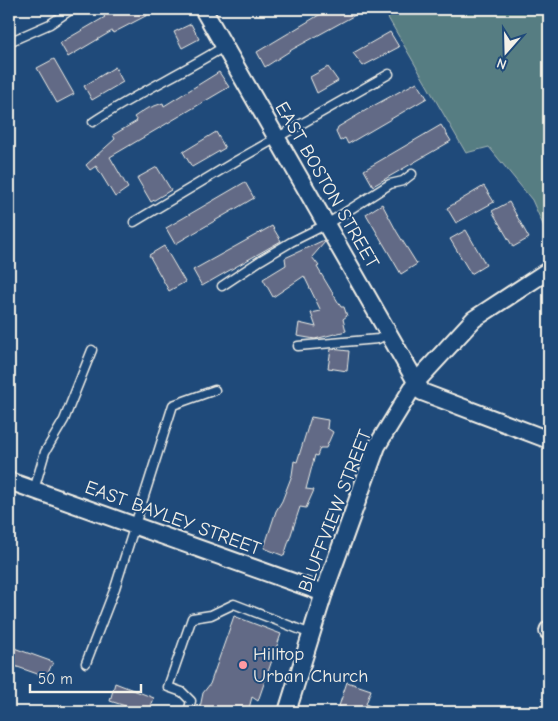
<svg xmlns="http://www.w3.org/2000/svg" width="558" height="721" font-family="'Comic Neue',sans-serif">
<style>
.green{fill:#577d82;stroke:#a6b7b5}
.building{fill:#626a86;stroke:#f4f1e8}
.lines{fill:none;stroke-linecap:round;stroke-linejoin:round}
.service-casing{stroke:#f4f1e8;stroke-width:11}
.minor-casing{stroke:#f4f1e8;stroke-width:20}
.service{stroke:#1f4a7a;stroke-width:8}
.minor{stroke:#1f4a7a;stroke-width:16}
.poi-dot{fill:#ff9aa2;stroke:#1f4a7a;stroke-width:2}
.labels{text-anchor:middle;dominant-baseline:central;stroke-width:4;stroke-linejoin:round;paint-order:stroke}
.street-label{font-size:19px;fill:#f4f1e8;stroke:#1f4a7a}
.poi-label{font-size:19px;fill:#f4f1e8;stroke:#1f4a7a;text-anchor:start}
</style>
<rect width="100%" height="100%" fill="#1f4a7a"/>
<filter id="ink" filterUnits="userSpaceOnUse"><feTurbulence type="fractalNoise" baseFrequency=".02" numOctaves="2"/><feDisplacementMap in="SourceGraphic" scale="10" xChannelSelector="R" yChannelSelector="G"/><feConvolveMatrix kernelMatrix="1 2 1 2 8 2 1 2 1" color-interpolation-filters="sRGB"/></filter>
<g filter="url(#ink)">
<path class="green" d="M383,9H549V238L532,200L489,147L466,153Z"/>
<g class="building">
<path d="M115,9H159L113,33L112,31L68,57L60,43L105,17L103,15Z"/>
<path d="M329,9H366L293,49L265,67L257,52Z"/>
<path d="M191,24L199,39L182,48L174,32Z"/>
<path d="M390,32L399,47L363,66L353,53Z"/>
<path d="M54,59L74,94L57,103L37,68Z"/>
<path d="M115,67L123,82L92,100L84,86Z"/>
<path d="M328,67L338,81L317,93L310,77Z"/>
<path d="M219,72L229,87L110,157L128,188L115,197L96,166L90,170L86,165L115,139L113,135L137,121L134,117L146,109L163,103L164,106Z"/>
<path d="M417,82L427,98L348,144L345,138L340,141L336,132L338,127L373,106Z"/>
<path d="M441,125L451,141L373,186L364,170Z"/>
<path d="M216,132L225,148L192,167L183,152Z"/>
<path d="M157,167L171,190L151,202L137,178Z"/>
<path d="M245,182L254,198L175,244L166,228Z"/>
<path d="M484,186L494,202L456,223L447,208Z"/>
<path d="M509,202L529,238L513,247L492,211Z"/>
<path d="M382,204L397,232L417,264L401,274L366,214Z"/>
<path d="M272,226L281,241L202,286L193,270Z"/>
<path d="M466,230L486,265L471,274L450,239Z"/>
<path d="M324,240L325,242L312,257L319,266L317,267L341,307H344L347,316L343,319L346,331L315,339L297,336L299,323L316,327L311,313L321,311L304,276L273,297L263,279L286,265L285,258Z"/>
<path d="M164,246L185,282L169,291L149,255Z"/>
<path d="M331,349L349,351L347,371L328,368Z"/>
<path d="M311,417L328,420L327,428L333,432L326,448H320L317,456L315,455L306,489L314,490L306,508L300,507L284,556L264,548L276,511L282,501L292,475L294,461L297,462Z"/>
<path d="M234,616L281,634L258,701L252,697L248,712H199L203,693L210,684Z"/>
<path d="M14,648L53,662L46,677L9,664Z"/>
<path d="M347,682L371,690L366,704L380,712H350L339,706Z"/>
<path d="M115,683L154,698L149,712H144L110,701Z"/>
</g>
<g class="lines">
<defs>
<g id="service">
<path d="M9,42L50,24L72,9"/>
<path d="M93,122C135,94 182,73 225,46"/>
<path d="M134,222L236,161L389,74"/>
<path d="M222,286L261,260L291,242L327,224L390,184L403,181L412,174"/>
<path d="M298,346L378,339L389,333"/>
<path d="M34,490L45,452L64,420L92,350"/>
<path d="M86,663L115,588L173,405L215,390"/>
<path d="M188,712L191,701L182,692L168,687L192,618L211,615L234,604L311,634"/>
</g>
<g id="minor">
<path d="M203,9L422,392L549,440"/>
<path d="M9,481L324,593"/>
<path d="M548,631L549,629"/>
<path d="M287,712L324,593L377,446L416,382L474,319L549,270"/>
</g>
</defs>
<use href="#service" class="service-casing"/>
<use href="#minor" class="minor-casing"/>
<use href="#service" class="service"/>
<use href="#minor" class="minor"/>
</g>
</g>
<circle class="poi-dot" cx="243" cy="665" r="5"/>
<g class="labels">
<g class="street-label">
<text transform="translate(327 185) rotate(60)">EAST BOSTON STREET</text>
<text transform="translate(335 511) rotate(-69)">BLUFFVIEW STREET</text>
<text transform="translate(173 518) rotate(20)">EAST BAYLEY STREET</text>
</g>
<g class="poi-label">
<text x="253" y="654">Hilltop<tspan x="253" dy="22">Urban Church</tspan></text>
</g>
</g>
<rect width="558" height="721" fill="none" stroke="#1f4a7a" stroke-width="30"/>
<rect x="15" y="15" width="528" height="691" fill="none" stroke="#f4f1e8" stroke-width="2" filter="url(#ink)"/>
<g transform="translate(506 52) rotate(200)" stroke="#1f4a7a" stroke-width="4" paint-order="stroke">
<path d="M0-4L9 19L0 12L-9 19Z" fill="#f4f1e8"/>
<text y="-8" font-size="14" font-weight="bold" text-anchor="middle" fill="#f4f1e8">N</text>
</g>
<path d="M30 684v8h111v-8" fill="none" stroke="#f4f1e8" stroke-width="2.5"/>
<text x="38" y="684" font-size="15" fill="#f4f1e8" stroke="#1f4a7a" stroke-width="4" paint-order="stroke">50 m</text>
</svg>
